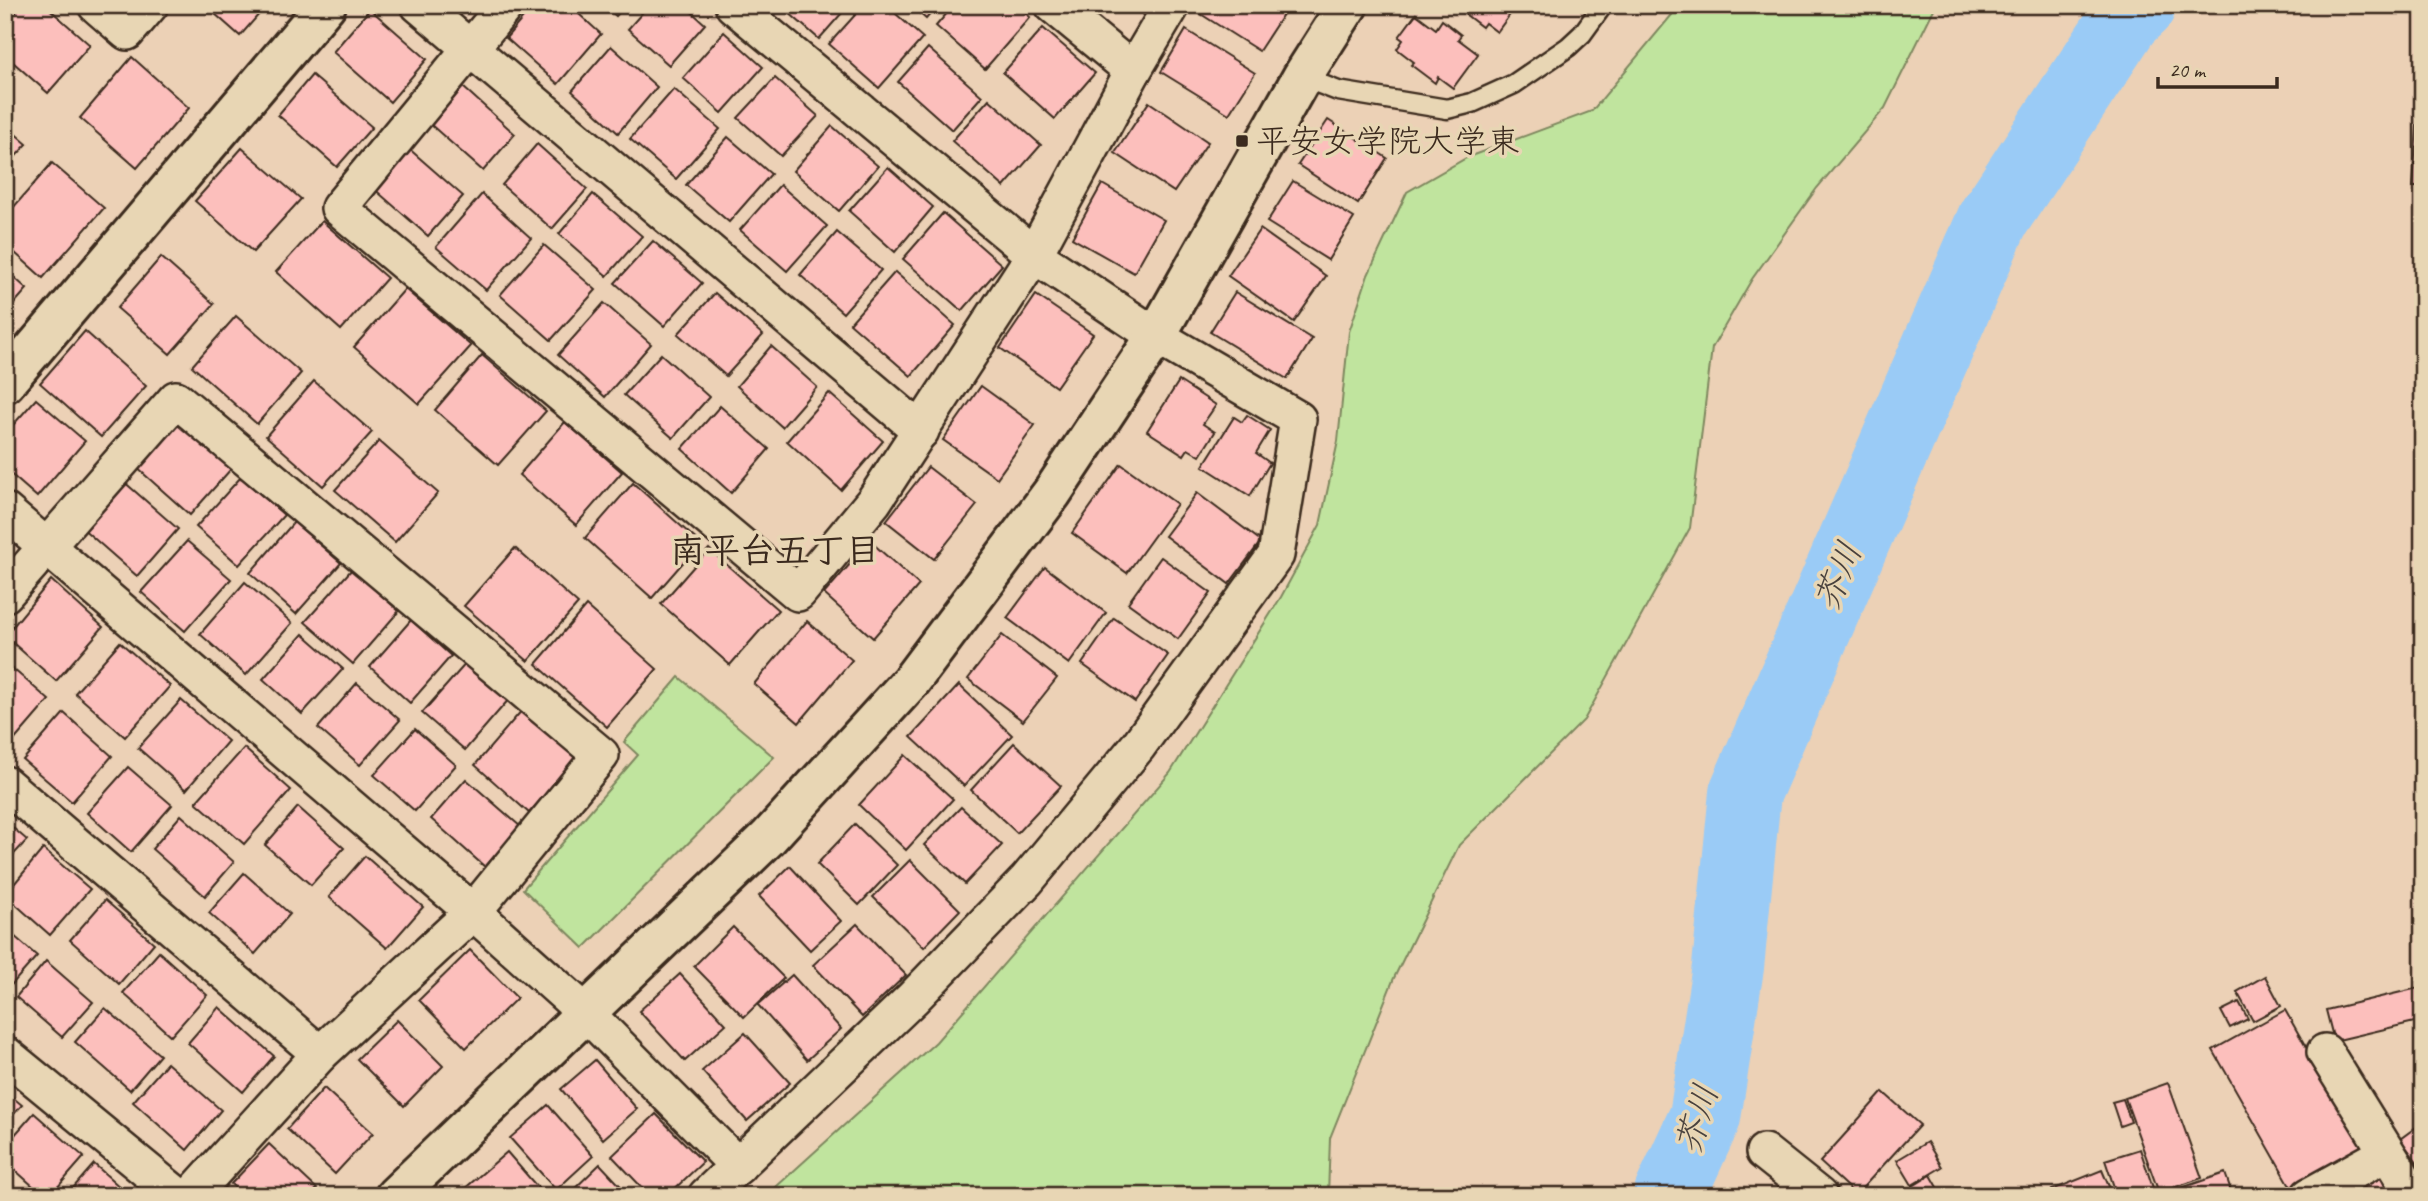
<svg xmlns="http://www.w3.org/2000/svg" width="2428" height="1201" font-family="Caveat,'Klee One',sans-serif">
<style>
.green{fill:#c0e49e;stroke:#7e875e;stroke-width:2}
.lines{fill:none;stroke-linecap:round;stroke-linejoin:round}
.river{stroke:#9acbf6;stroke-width:72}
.building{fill:#fcbfbc;stroke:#3b2a1e;stroke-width:2}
.service-casing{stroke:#3b2a1e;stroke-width:23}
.minor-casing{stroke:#3b2a1e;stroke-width:40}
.tertiary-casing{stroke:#3b2a1e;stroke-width:44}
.service{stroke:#e8d6b4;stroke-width:18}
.minor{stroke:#e8d6b4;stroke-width:35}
.tertiary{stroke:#e8d6b4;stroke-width:38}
.poi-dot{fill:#3b2a1e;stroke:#e8d6b4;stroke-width:2.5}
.labels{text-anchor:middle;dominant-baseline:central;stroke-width:7;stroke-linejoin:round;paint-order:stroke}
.poi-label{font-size:33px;fill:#3b2a1e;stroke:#e8d6b4;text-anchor:start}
.neighbourhood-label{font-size:35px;font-weight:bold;fill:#3b2a1e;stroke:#e8d6b4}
.water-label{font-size:35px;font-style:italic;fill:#49423e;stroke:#e8d6b4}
</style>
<rect width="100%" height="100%" fill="#ecd1b6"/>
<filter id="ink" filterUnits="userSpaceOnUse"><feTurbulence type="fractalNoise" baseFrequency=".0143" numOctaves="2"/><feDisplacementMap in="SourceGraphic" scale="14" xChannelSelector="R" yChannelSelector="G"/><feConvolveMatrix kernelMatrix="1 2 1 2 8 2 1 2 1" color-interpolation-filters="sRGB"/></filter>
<g filter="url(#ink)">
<g class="green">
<path d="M1680,5H1936L1885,108L1817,188L1752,279L1712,348L1690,528L1584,720L1459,845L1394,978L1330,1138L1328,1196H766L936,1042L1170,773L1281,597L1320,525L1338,441L1349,332L1368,275L1407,192L1468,157L1592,111Z"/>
<path d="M679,677L774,757L584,948L523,889L638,755L624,742Z"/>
</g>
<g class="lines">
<path class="river" d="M1669,1196L1705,1117L1728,967L1745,793L1993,219L2125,19L2140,5"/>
</g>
<g class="building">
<path d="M22,5H45L90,45L48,93L5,55V25Z"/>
<path d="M205,5H267L240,36Z"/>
<path d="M534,5H569L601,34L558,84L506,38Z"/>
<path d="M603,5H626L616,16Z"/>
<path d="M649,5H684L705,24L669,65L628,29Z"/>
<path d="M780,5H849L819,39Z"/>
<path d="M864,5H886L923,38L879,88L829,44Z"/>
<path d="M910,5H938L926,19Z"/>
<path d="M954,5H1017L1030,17L985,69L936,26Z"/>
<path d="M1200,5H1289L1259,51L1196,11Z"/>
<path d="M1453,5H1517L1497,32L1485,23L1482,27Z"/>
<path d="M370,9L427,59L390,102L333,52Z"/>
<path d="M1416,14L1436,29L1442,20L1461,35L1458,39L1478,54L1453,88L1438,77L1435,83L1411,65L1414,62L1397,49L1403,40L1399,37Z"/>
<path d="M1043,28L1095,73L1055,119L1003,73Z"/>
<path d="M1186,30L1255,73L1229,114L1161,72Z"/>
<path d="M724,32L763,67L722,113L683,78Z"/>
<path d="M611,46L657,87L618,133L572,91Z"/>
<path d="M928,48L982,96L952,130L898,82Z"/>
<path d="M132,57L189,108L137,168L80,118Z"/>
<path d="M312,75L372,127L337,167L278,115Z"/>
<path d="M775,78L818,116L781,156L738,118Z"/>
<path d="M463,87L515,134L483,171L430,124Z"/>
<path d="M674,89L720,129L676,179L630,139Z"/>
<path d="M2419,94H2423V187H2413Z"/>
<path d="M989,99L1041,145L1004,187L952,141Z"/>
<path d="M1149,102L1208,142L1174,192L1115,153Z"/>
<path d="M1328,120L1387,158L1358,204L1298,165Z"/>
<path d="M5,125L27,144L5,168Z"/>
<path d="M832,126L878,166L839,211L793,171Z"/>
<path d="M728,137L771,174L729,222L686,185Z"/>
<path d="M537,144L587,189L552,229L502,185Z"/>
<path d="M407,147L463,196L428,236L372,187Z"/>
<path d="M242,148L301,199L253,252L195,201Z"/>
<path d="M52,163L104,208L43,278L5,244V217Z"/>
<path d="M888,167L933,207L895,252L849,211Z"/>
<path d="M1293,181L1354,218L1328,260L1267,222Z"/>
<path d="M1102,184L1164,220L1134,273L1072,238Z"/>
<path d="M780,185L827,226L787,271L740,230Z"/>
<path d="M482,194L531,238L486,290L436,247Z"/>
<path d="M593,194L642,236L607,276L559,234Z"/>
<path d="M943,213L1002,265L962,311L903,259Z"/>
<path d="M322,221L387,278L341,330L276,272Z"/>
<path d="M1260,229L1326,276L1294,322L1228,276Z"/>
<path d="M837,232L881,270L843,313L800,275Z"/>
<path d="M653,241L702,283L664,326L615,283Z"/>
<path d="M544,245L596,290L551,340L500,295Z"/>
<path d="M161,257L214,304L170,354L117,308Z"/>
<path d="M5,269L27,289L5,314Z"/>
<path d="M895,272L955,325L911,376L850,323Z"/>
<path d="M405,289L471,346L419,404L354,347Z"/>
<path d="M1235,292L1312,339L1287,379L1210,332Z"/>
<path d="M715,293L763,335L726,376L678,334Z"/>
<path d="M1036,295L1093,334L1056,387L1000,348Z"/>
<path d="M604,303L651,344L605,397L558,355Z"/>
<path d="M236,316L301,373L257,424L192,366Z"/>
<path d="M85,331L146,386L101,437L40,383Z"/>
<path d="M771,346L817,387L782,427L737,386Z"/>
<path d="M661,354L709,397L673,438L624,395Z"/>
<path d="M482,355L546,411L498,465L435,410Z"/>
<path d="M314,381L372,432L323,486L266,436Z"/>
<path d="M1179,381L1216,405L1203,424L1215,432L1200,456L1188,449L1184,455L1147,431Z"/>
<path d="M981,386L1035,425L997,478L943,440Z"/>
<path d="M829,393L883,441L841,490L787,441Z"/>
<path d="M36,399L85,441L37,497L5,469V434Z"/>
<path d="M720,406L769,449L731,493L682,449Z"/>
<path d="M1247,415L1270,430L1256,453L1270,463L1250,496L1203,466L1234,417L1242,422Z"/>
<path d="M176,421L231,469L190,515L136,467Z"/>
<path d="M565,422L622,472L576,525L519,475Z"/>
<path d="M379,441L438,493L395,542L335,490Z"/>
<path d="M1121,464L1177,504L1127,573L1072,533Z"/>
<path d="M928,467L977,505L934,559L886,521Z"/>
<path d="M241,477L284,515L239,565L196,527Z"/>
<path d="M122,480L178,529L137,576L81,527Z"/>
<path d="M633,483L700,543L652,598L585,538Z"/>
<path d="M1197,493L1261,541L1229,584L1165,536Z"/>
<path d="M294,522L341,563L296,614L250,573Z"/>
<path d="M187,541L231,579L185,631L141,592Z"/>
<path d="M870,541L919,585L873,638L824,594Z"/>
<path d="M515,548L578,604L528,661L464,606Z"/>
<path d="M709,549L778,610L730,665L661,604Z"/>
<path d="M1161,557L1211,593L1178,639L1128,603Z"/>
<path d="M1045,567L1106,613L1069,664L1007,618Z"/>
<path d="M352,569L399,611L353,664L305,622Z"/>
<path d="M51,580L103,627L56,681L5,636Z"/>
<path d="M245,582L292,623L246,675L200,634Z"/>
<path d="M586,606L657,669L607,727L536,664Z"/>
<path d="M1114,618L1168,655L1135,702L1082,664Z"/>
<path d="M411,620L451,656L410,703L370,667Z"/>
<path d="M807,621L852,660L799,723L754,684Z"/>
<path d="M303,634L343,669L302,714L263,679Z"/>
<path d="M1002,635L1057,678L1023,721L968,679Z"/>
<path d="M120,642L170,686L125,737L75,693Z"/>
<path d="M468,661L510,698L465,750L422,713Z"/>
<path d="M5,662L49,700L11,744L5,739Z"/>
<path d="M357,683L400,720L360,765L318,728Z"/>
<path d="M959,685L1012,735L964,786L911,737Z"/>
<path d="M181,700L228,741L186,790L138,748Z"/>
<path d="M523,709L578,758L529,813L475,765Z"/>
<path d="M64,713L112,756L72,802L23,760Z"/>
<path d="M415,729L456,765L415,811L374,775Z"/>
<path d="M1014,743L1061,786L1017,833L971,790Z"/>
<path d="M244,748L291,790L244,844L196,802Z"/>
<path d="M905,755L953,799L906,850L859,805Z"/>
<path d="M128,767L172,805L131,852L87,813Z"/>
<path d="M466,779L521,827L485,867L431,819Z"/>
<path d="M298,807L344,848L311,885L265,845Z"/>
<path d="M961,807L1002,845L965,884L924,845Z"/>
<path d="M181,815L234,862L205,896L152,849Z"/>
<path d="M5,821L27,840L5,864Z"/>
<path d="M855,824L897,865L859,905L817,864Z"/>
<path d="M43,849L90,889L50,935L5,895Z"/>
<path d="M365,856L423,907L387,948L329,897Z"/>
<path d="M910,860L960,910L924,947L873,897Z"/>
<path d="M790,866L841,921L810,950L759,896Z"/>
<path d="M244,873L290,914L255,954L209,913Z"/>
<path d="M105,900L154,943L119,984L70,940Z"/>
<path d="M857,924L906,975L862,1017L813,965Z"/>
<path d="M733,927L784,978L744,1017L694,966Z"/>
<path d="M5,928L37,956L5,992Z"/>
<path d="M470,950L517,998L466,1048L419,1000Z"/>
<path d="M159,952L207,995L171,1036L123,993Z"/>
<path d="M46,961L93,1002L62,1037L16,997Z"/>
<path d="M680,974L726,1024L685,1061L639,1011Z"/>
<path d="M792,975L841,1029L807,1060L758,1005Z"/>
<path d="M2265,976L2281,1006L2253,1021L2237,992Z"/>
<path d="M2418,988L2423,1020L2334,1041L2326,1010Z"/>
<path d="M2239,1002L2248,1019L2230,1028L2221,1011Z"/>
<path d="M219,1007L274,1056L243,1092L188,1043Z"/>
<path d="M105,1008L160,1055L130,1090L75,1042Z"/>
<path d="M2285,1010L2366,1153L2295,1194L2213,1050Z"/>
<path d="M397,1020L443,1066L404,1106L357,1059Z"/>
<path d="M745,1033L790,1083L747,1121L702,1071Z"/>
<path d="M595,1060L637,1109L603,1139L561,1089Z"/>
<path d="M167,1063L221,1110L187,1150L133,1102Z"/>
<path d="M2168,1083L2202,1178L2159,1193L2125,1098Z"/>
<path d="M324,1088L373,1133L335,1174L287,1129Z"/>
<path d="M5,1091L22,1105L5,1124Z"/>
<path d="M1883,1092L1920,1125L1856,1195L1820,1162Z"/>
<path d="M2123,1099L2131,1122L2120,1126L2112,1102Z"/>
<path d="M548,1105L593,1156L556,1190L510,1138Z"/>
<path d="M34,1113L84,1157L50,1196H44L5,1161V1146Z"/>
<path d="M656,1114L703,1162L667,1196H650L612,1156Z"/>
<path d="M2423,1122V1166L2421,1167L2400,1139Z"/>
<path d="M1927,1142L1942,1167L1912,1185L1897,1160Z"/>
<path d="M269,1144L317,1189L310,1196H244L231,1184Z"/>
<path d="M2140,1149L2154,1191L2142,1196H2117L2105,1160Z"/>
<path d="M507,1152L545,1196H466L462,1191Z"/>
<path d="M94,1164L130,1196H66Z"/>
<path d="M600,1164L630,1196H567Z"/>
<path d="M2102,1170L2113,1196H2054L2052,1190Z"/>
<path d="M2225,1173L2233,1196H2164V1194Z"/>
<path d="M1931,1175L1943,1196H1897Z"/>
<path d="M2381,1177L2389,1196H2338Z"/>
<path d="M5,1184L19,1196H5Z"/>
</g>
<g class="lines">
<defs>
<path id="service" d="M1302,77L1338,91L1447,109L1472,103L1514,84L1568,47L1582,34L1603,5"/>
<g id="minor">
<path d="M96,5L127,32L150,5"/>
<path d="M419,5L921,431"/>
<path d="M506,5L339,208L798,593L874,501L1034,255L1133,71L1172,5"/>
<path d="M1053,5L1133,71"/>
<path d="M5,511L473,912L587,1014L738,1166"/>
<path d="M5,594L176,399L601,755L473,912L320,1054L191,1196"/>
<path d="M5,784L320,1054"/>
<path d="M2325,1052L2414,1196"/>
<path d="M5,1054L178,1196"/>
<path d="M1764,1152L1819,1196"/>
<path d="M706,1196L913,998L1027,880L1138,746L1276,555L1298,419L1156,336L1034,255L733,5"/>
<path d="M2309,1196L2387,1153"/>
</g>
<g id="tertiary">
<path d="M5,383L326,5"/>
<path d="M395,1196L768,838L911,681L1052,493L1156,336L1302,77L1348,5"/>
</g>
</defs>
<use href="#service" class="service-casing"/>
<use href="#minor" class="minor-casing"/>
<use href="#tertiary" class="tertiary-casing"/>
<use href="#service" class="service"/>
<use href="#minor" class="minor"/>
<use href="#tertiary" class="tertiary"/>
</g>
</g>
<rect class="poi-dot" x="1235" y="134" width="14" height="14" rx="3.5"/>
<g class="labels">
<g class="poi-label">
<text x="1256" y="141">平安女学院大学東</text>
</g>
<g class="neighbourhood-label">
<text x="775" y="550">南平台五丁目</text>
</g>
<g class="water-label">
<text transform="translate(1838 576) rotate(-67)">芥川</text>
<text transform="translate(1697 1119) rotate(-73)">芥川</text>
</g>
</g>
<rect width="2428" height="1201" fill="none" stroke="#e8d6b4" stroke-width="28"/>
<rect x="14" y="14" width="2400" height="1173" fill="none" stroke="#3b2a1e" stroke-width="2.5" filter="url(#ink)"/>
<path d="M2158 77v10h119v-10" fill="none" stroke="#3b2a1e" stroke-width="3.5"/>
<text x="2169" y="77" font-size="21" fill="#3b2a1e" stroke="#e8d6b4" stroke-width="5" paint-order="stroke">20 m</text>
</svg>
